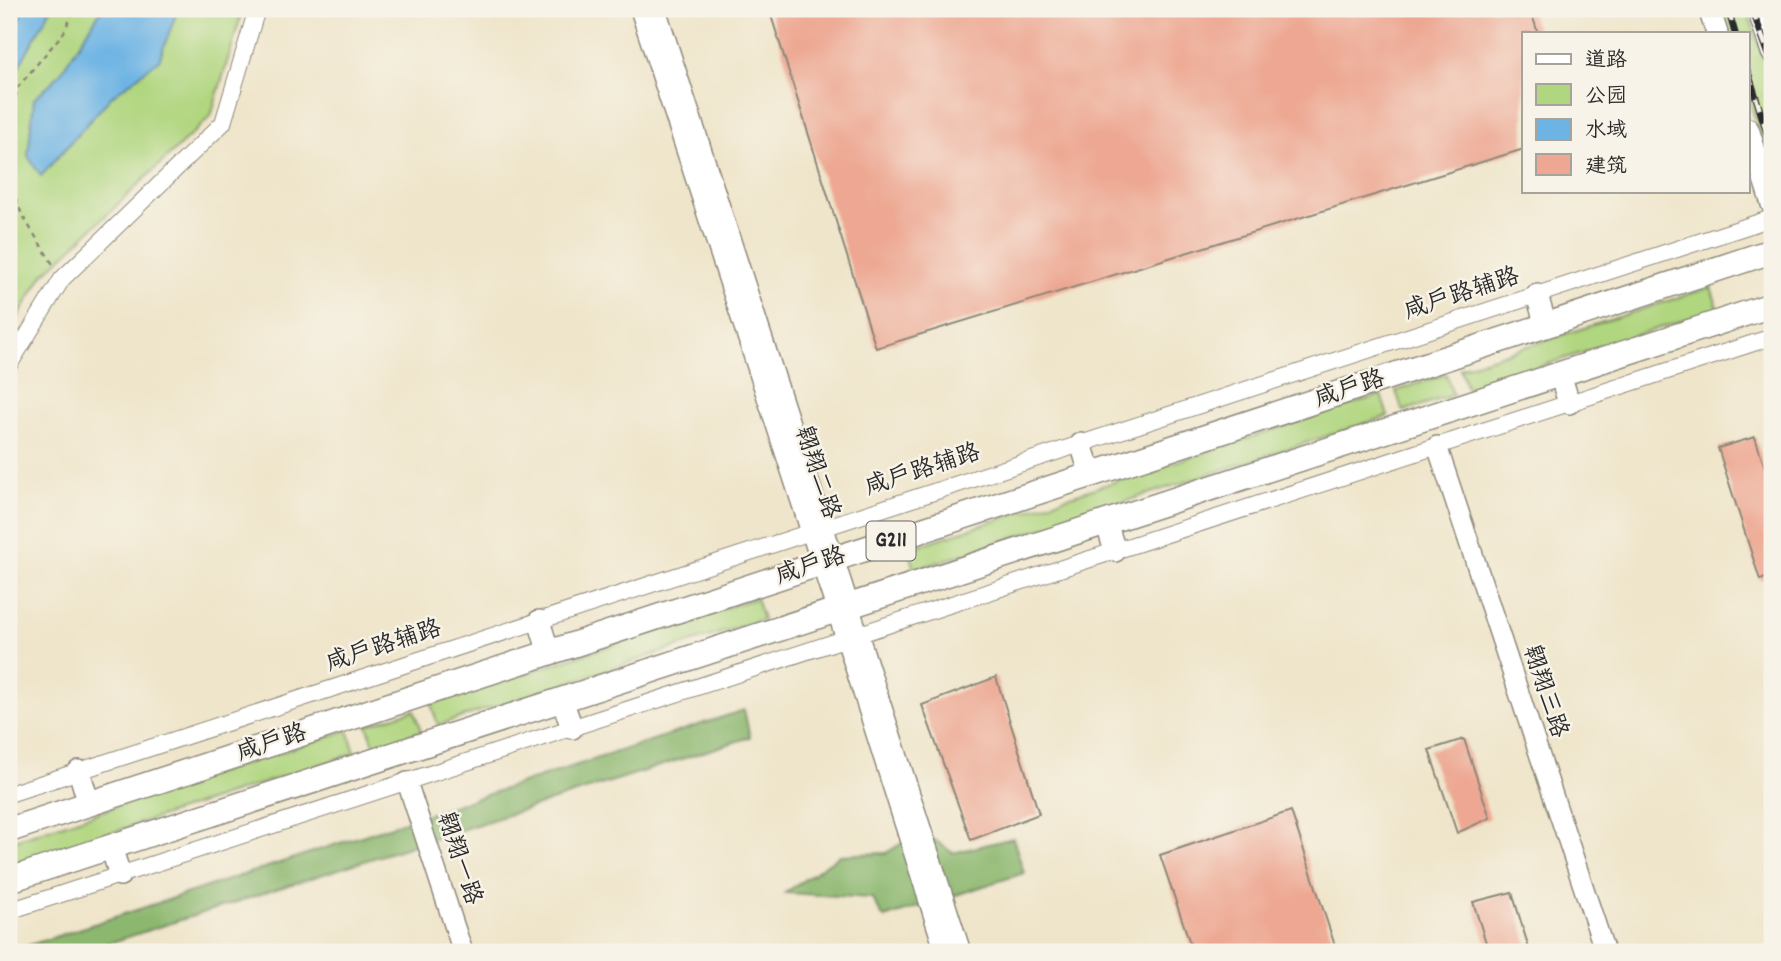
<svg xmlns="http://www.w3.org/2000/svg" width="1781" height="961" font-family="Dekko,'LXGW WenKai TC',sans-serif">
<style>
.green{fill:#b0d67f;stroke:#6e8055;stroke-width:2}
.forest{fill:#8cb76e;stroke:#5c714c;stroke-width:2}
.water{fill:#6db4e4;stroke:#4c7088;stroke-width:2}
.building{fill:#eda792}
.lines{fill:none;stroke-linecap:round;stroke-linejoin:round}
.minor-casing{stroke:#8d887a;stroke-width:18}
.tertiary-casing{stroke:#8d887a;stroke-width:22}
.secondary-casing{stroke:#8d887a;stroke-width:24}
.primary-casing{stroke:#8d887a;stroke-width:27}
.path{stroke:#8d887a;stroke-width:2.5;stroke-dasharray:5 5;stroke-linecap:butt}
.minor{stroke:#fff;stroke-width:16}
.tertiary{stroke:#fff;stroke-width:19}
.secondary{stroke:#fff;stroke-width:21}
.primary{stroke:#fff;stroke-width:24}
.rail-casing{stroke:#2b2b2b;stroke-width:7}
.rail{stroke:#f7f3e8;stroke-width:4.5;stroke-dasharray:13;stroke-linecap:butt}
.labels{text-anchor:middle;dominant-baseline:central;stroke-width:5;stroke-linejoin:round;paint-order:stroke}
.shield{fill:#f7f3e8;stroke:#686764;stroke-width:2}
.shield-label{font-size:23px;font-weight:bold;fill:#2b2b2b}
.street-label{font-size:24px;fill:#2b2b2b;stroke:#f7f3e8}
</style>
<rect width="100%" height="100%" fill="#f7f3e8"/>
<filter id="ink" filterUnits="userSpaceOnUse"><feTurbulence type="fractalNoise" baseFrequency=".0143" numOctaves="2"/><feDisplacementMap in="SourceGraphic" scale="14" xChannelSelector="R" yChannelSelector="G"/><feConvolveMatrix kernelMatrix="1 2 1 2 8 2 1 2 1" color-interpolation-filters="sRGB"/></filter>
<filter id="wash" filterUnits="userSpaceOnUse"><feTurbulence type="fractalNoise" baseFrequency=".00686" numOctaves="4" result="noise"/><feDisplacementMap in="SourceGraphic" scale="28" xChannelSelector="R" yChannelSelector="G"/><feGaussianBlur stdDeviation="1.57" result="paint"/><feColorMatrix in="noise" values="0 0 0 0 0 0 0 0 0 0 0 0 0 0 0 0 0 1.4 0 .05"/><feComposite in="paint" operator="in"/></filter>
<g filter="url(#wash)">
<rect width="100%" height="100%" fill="#efe5ca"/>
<g class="green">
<path d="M9,9H243L211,116L42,276L9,333Z"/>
<path d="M1720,9H1747L1772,85V173L1748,96V33H1728Z"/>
<path d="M1711,287L1718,309L1467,390L1460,368Z"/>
<path d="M1446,374L1453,395L1403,411L1396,391Z"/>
<path d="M1381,395L1388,416L914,570L908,549Z"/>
<path d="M756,598L763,619L438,725L431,704Z"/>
<path d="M414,710L421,731L375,747L367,725Z"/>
<path d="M348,730L355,753L9,866V842Z"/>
</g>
<g class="forest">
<path d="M744,710L750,737L81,952H9Z"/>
<path d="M922,831L953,853L1013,838L1024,873L884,918L872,898L785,893L840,855L886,853Z"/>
</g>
<g class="water">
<path d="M22,9H51L9,84V42L21,16Z"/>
<path d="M102,9H178L159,60L111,97L41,176L28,156L34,99L59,75Z"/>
</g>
<g id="blocks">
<g class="building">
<path d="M769,9H1530L1538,33H1524V149L876,348Z"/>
<path d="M1755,437L1772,489V576L1760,580L1718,448Z"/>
<path d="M996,677L1039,814L971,840L922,705Z"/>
<path d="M1464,739L1490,818L1457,833L1429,750Z"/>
<path d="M1291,811L1337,952H1193L1160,855Z"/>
<path d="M1512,892L1530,952H1489L1473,902Z"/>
</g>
</g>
</g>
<g filter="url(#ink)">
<use href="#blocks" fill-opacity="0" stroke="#8d887a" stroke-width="2"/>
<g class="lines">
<defs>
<g id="minor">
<path d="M9,365L62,279L223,123L257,9"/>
<path d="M9,794L1772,218"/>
<path d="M9,911L1772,337"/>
</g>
<g id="tertiary">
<path d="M640,9L846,639L945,952"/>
<path d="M656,9L961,952"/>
<path d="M1437,446L1605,952"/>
<path d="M407,782L463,952"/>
</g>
<g id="secondary">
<path d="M1709,9L1717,33"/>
<path d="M1758,9L1772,52"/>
<path d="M1748,129L1772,204"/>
<path d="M1537,295L1546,326"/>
<path d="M1560,374L1569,403"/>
<path d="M1081,444L1091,475"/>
<path d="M1106,522L1115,551"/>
<path d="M539,621L549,653"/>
<path d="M562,700L572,728"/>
<path d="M79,771L89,804"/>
<path d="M111,847L120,875"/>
</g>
<g id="primary">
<path d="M9,830L1772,251"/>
<path d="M9,880L1772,305"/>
</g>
</defs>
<use href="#minor" class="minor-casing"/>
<use href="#tertiary" class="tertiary-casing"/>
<use href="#secondary" class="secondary-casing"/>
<use href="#primary" class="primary-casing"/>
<g class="path">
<path d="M9,127L18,87L64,32L74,9"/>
<path d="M9,180L22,215L54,266"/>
</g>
<use href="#minor" class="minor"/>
<use href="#tertiary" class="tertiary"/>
<use href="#secondary" class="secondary"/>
<use href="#primary" class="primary"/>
<defs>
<g id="rail">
<path d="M1728,9L1735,33"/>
<path d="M1752,9L1772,63"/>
<path d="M1748,72L1772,149"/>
</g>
</defs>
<use href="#rail" class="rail-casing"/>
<use href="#rail" class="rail"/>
</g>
</g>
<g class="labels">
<rect class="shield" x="866.5" y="521.5" width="49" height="39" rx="5"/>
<g class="shield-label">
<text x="891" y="541">G211</text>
</g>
<g class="street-label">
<text transform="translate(1462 295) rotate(-18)">咸户路辅路</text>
<text transform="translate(1350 390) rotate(-18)">咸户路</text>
<text transform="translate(923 471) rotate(-18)">咸户路辅路</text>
<text transform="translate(816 473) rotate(72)">翱翔二路</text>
<text transform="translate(811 567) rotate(-18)">咸户路</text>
<text transform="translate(384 647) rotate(-18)">咸户路辅路</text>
<text transform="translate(1544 692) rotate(72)">翱翔三路</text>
<text transform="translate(272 744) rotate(-18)">咸户路</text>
<text transform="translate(458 859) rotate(72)">翱翔一路</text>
</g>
</g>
<rect width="1781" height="961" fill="none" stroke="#f7f3e8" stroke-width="35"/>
<rect x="1522" y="32" width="228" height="161" fill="#f7f3e8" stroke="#a5a39c" stroke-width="2"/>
<rect x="1536" y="54" width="35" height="10" fill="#ffffff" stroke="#a5a39c" stroke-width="2"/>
<text x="1585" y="66" font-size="21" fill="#2b2b2b">道路</text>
<rect x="1536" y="84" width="35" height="21" fill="#b0d67f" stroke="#a5a39c" stroke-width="2"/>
<text x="1585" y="102" font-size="21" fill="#2b2b2b">公园</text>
<rect x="1536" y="119" width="35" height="21" fill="#6db4e4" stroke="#a5a39c" stroke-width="2"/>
<text x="1585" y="136" font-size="21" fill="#2b2b2b">水域</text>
<rect x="1536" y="154" width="35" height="21" fill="#eda792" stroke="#a5a39c" stroke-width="2"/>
<text x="1585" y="172" font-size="21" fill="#2b2b2b">建筑</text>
</svg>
